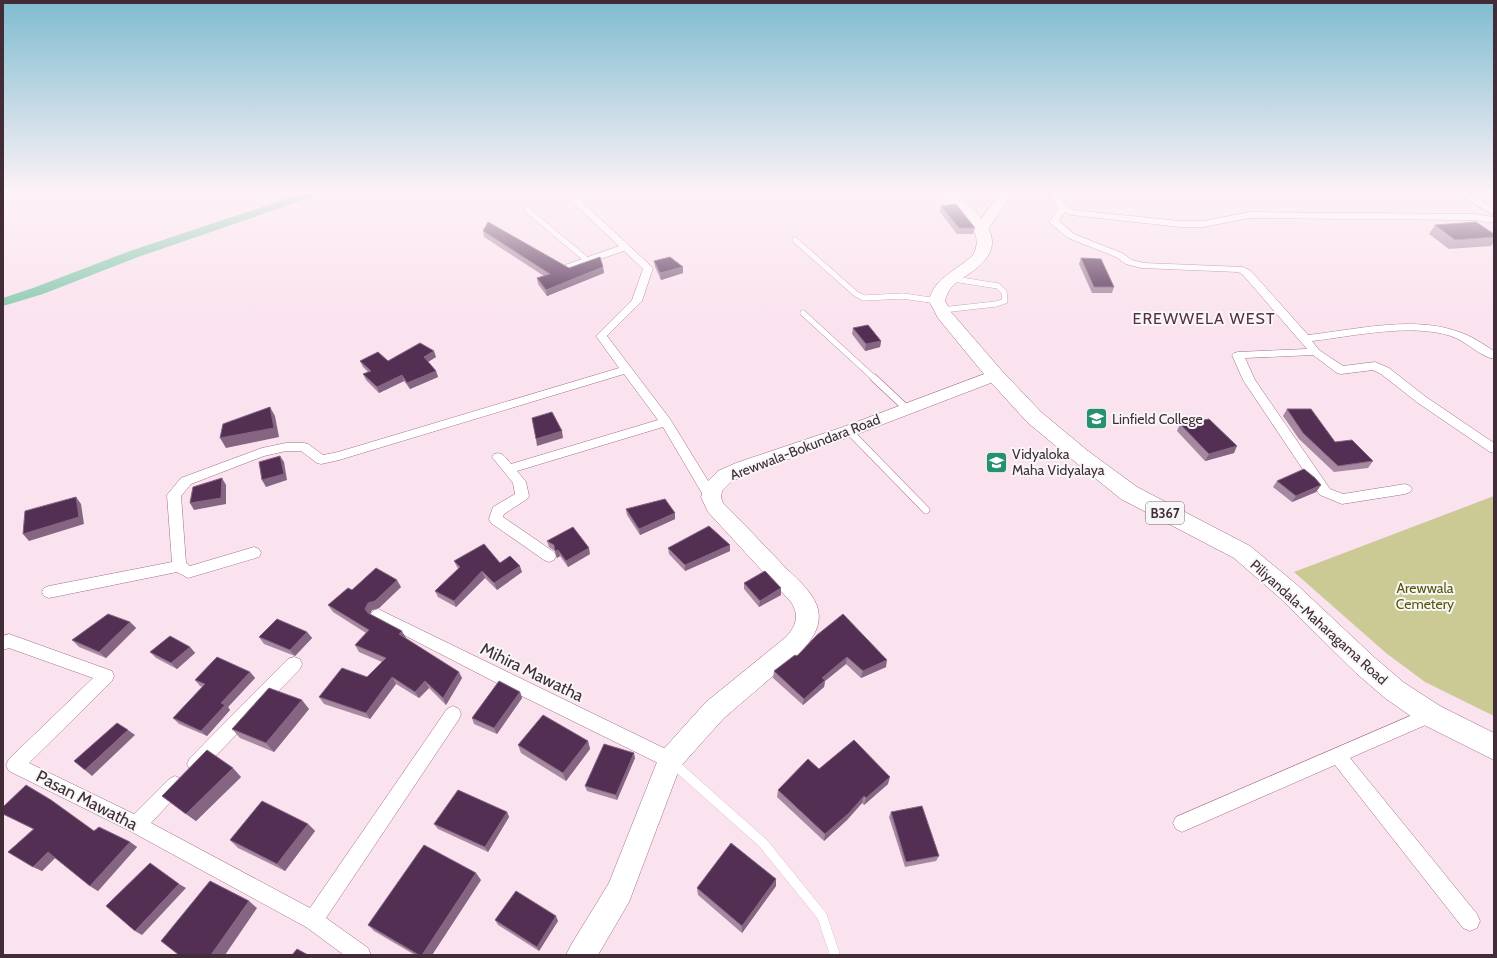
<svg xmlns="http://www.w3.org/2000/svg" width="1497" height="958" font-family="Cabin,sans-serif">
<style>
.green{fill:#cbca94}
.lines{fill:none;stroke-linecap:round;stroke-linejoin:round}
.canal{fill:#82c8ac;fill-rule:evenodd}
.lane-far2-casing{stroke:#a26e89;stroke-width:6}
.lane-far1-casing{stroke:#a26e89;stroke-width:8}
.lane-casing{stroke:#a26e89;stroke-width:10}
.street-casing{stroke:#a26e89;stroke-width:1}
.secondary-casing{stroke:#a26e89;stroke-width:1}
.primary-casing{stroke:#a26e89;stroke-width:1}
.lane-far2{stroke:#fff;stroke-width:5.5}
.lane-far1{stroke:#fff;stroke-width:7}
.lane{stroke:#fff;stroke-width:10}
.street{fill:#fff;fill-rule:evenodd}
.secondary{fill:#fff;fill-rule:evenodd}
.primary{fill:#fff;fill-rule:evenodd}
.wall{fill:#a688a0}
.shaded-wall{fill:#856582}
.building{fill:#532f53;stroke:#856582}
.labels{text-anchor:middle;dominant-baseline:central;stroke-width:4;stroke-linejoin:round;paint-order:stroke}
.shield{fill:#f7f7f7;stroke:#786971;stroke-width:1}
.shield-label{font-size:13px;font-weight:bold;fill:#422c38}
.poi-label{font-size:14px;fill:#422c38;stroke:#f7f7f7;text-anchor:start}
.street-label{font-size:14px;fill:#422c38;stroke:#f7f7f7}
.park-label{font-size:14px;fill:#5a570c;stroke:#f7f7f7}
.quarter-label{font-size:16px;letter-spacing:1px;fill:#5b2d47;stroke:#f7f7f7}
.near-street-label{font-size:17px;fill:#422c38;stroke:#f7f7f7}
</style>
<rect width="100%" height="100%" fill="#fae2ee"/>
<path class="green" d="M1494,496V716L1425,682L1386,653L1294,572Z"/>
<g class="lines">
<path class="canal" d="M310,191H326L324,193L138,257L43,294L3,306V298L33,288L130,251Z"/>
<defs>
<g id="lane-far2">
<path d="M527,210L587,260"/>
<path d="M795,240L856,294L864,298L903,296L937,301"/>
<path d="M942,310L996,304L1005,301L1004,292L998,286L954,279"/>
<path d="M803,313L875,379"/>
</g>
<g id="lane-far1">
<path d="M874,378L906,408"/>
<path d="M849,431L926,510"/>
</g>
<path id="lane" d="M673,763L763,843L822,916L835,955"/>
<g id="street">
<path d="M1046,191H1054L1067,206L1073,210L1180,221H1204L1249,212L1474,214L1494,217V223L1474,220L1249,218L1204,227H1180L1071,215L1065,212L1059,221L1074,234L1122,253L1132,260L1144,263L1243,267L1251,271L1308,335C1355,330 1414,315 1459,332C1472,336 1483,344 1494,351V359C1479,356 1466,341 1451,336C1411,323 1354,336 1312,341L1319,350L1343,366L1375,362L1389,368L1426,397L1494,443V453L1490,452L1418,403L1381,374L1373,370L1341,374L1337,373L1313,355L1245,358L1255,380L1330,489L1343,494L1405,484L1410,486L1412,489L1410,492L1405,494L1342,504L1320,495L1243,380L1232,355L1234,353L1238,352L1307,349L1243,275L1238,272L1141,268L1126,264L1116,257L1068,238L1051,224L1049,222L1059,208Z"/>
<path d="M1453,191H1463L1494,208V215Z"/>
<path d="M573,195L576,196L653,268L642,301L607,336L670,419L718,497L716,500L711,502L706,500L663,427L517,471L526,482L529,496L527,499L504,514L503,517L554,552L556,556L554,560L549,562L544,560L491,523L489,519L493,507L515,494L513,483L492,457L494,454C502,451 505,457 511,464L658,420L624,374L339,460L321,464L317,463L301,451H286L264,456L191,484L181,496L186,563L190,566L254,547L259,549L261,553L259,557L188,578L177,572L49,598L44,596L42,592L44,588L49,586L172,562L167,495L181,478L262,448L286,443H304L308,444L323,455L338,452L619,368L596,336L632,300L643,269L624,251L571,269H565L563,267L565,265L619,246L570,200L569,198Z"/>
<path d="M378,609L676,754L679,760L676,766L670,768L664,766L522,696L373,619L370,615L373,611Z"/>
<path d="M9,634L112,671L114,676L112,681L29,763L134,814L169,779L175,776L181,779L184,785L181,791L151,823L310,908L447,709L453,706L459,709L461,714L459,719L326,918L368,948L371,955H344L306,927L130,831L9,771L6,765L9,759L93,678L9,648L3,650V636Z"/>
<path d="M294,657L300,659L302,664L300,669L202,770L196,772L190,770L187,764L190,758L288,659Z"/>
<path d="M1431,707L1437,710L1439,715L1437,720L1350,758L1477,914L1480,921L1477,928L1470,931L1463,928L1335,765L1182,832L1176,829L1173,823L1176,817Z"/>
</g>
<g id="secondary">
<path d="M1001,191H1013L987,231H977L975,228Z"/>
<path d="M995,370L1001,371L1003,375L1001,379L855,435L750,473L732,481L722,491L721,497L723,503C743,523 762,543 781,563C793,576 811,589 817,606C823,624 813,638 802,651L724,718L680,767L629,902L598,955H566L571,945L609,883L661,752L706,702L786,637C796,626 800,616 791,602L708,512L701,497L706,483L718,471L736,463L843,427Z"/>
</g>
<path id="primary" d="M940,191H954C984,221 1016,243 966,276C955,283 948,288 945,301L951,312L1002,371L1041,412L1088,451L1137,487L1250,546L1296,584L1374,657L1403,682L1440,706L1494,733V760L1422,724L1385,698L1356,673L1280,598L1234,558L1121,499L1074,461L1027,422L988,379L938,318L929,301C934,277 957,271 973,255C988,228 953,210 940,191Z"/>
</defs>
<use href="#lane-far2" class="lane-far2-casing"/>
<use href="#lane-far1" class="lane-far1-casing"/>
<use href="#lane" class="lane-casing"/>
<use href="#street" class="street-casing"/>
<use href="#secondary" class="secondary-casing"/>
<use href="#primary" class="primary-casing"/>
<use href="#lane-far2" class="lane-far2"/>
<use href="#lane-far1" class="lane-far1"/>
<use href="#lane" class="lane"/>
<use href="#street" class="street"/>
<use href="#secondary" class="secondary"/>
<use href="#primary" class="primary"/>
</g>
<g class="wall">
<path d="M941,206L975,228L973,234H957L940,212Z"/>
<path d="M1435,225L1494,234V242L1491,246L1449,249L1429,234Z"/>
<path d="M483,231L569,268L603,267L604,273L547,296L538,284L537,278L544,276L484,237Z"/>
<path d="M1081,258L1114,287L1112,293H1092L1079,264Z"/>
<path d="M654,261L683,273L661,280L655,267Z"/>
<path d="M853,328L881,341L880,347L865,351L852,334Z"/>
<path d="M436,357L428,362L436,371L438,377L410,389L404,381L379,393L366,380L363,374L368,372L363,367L360,361H388Z"/>
<path d="M1287,409L1335,442L1373,461L1368,468L1334,472L1299,439L1283,416Z"/>
<path d="M1180,424L1234,453L1205,461L1177,431Z"/>
<path d="M1277,481L1321,485L1316,492L1292,502L1273,487Z"/>
<path d="M626,509L675,519L640,535L627,515Z"/>
<path d="M547,541L590,554L568,567L560,556L557,558L555,551L549,547Z"/>
<path d="M668,548L730,551L685,571L669,554Z"/>
<path d="M454,561L500,563L522,572L497,590L485,578L456,607L438,597L435,591L458,569Z"/>
<path d="M744,583L781,595L759,607L744,589Z"/>
<path d="M401,587L379,608L372,610L370,614L406,638L462,678L446,705L429,688L419,698L396,684L370,719L324,704L319,697L367,677L382,662L359,652L355,645L366,633L333,612L328,605L352,590Z"/>
<path d="M130,622L136,628L106,658L79,647L72,640Z"/>
<path d="M307,632L312,638L295,656L264,644L259,637Z"/>
<path d="M817,635L886,667L861,678L846,664L825,681L824,687L803,705L773,678L774,671L797,656Z"/>
<path d="M190,647L195,653L177,669L156,658L150,652Z"/>
<path d="M250,672L255,678L228,707L230,710L207,736L179,724L173,718L203,687L200,686L195,680Z"/>
<path d="M520,692L522,698L497,734L474,724L472,718Z"/>
<path d="M309,709L274,752L240,738L232,729Z"/>
<path d="M588,741L590,749L566,781L521,753L518,745Z"/>
<path d="M635,758L617,800L587,791L585,786Z"/>
<path d="M819,769L888,784L864,805L862,803L847,820L824,841L777,797L778,790Z"/>
<path d="M241,777L196,821L162,796Z"/>
<path d="M3,807L94,831L130,842L137,847L98,891L90,886L55,858L42,871L8,852L33,829L3,814Z"/>
<path d="M507,812L509,817L488,852L438,829L434,824Z"/>
<path d="M891,812L939,856L936,861L905,867L889,817Z"/>
<path d="M308,824L315,831L285,871L238,848L230,840Z"/>
<path d="M776,879V886L742,933L698,895L697,888Z"/>
<path d="M481,880L432,955H415L374,931L368,925Z"/>
<path d="M495,920L558,921L539,951L498,925Z"/>
</g>
<g class="shaded-wall">
<path d="M603,267L604,273L547,296L546,290Z"/>
<path d="M683,267V273L661,280L660,273Z"/>
<path d="M881,341L880,347L865,351L866,344Z"/>
<path d="M434,351L436,357L426,363L424,357Z"/>
<path d="M436,371L438,377L410,389L407,383Z"/>
<path d="M402,375L404,381L379,393L377,387Z"/>
<path d="M270,407L275,416L279,437L226,448L220,438Z"/>
<path d="M562,431L563,438L537,446L536,439Z"/>
<path d="M1237,446L1234,453L1205,461L1209,454Z"/>
<path d="M280,456L284,462L287,480L266,487L262,480Z"/>
<path d="M222,478L226,485V504L194,510L190,503Z"/>
<path d="M1321,485L1316,492L1292,502L1296,496Z"/>
<path d="M76,497L81,504L84,524L29,541L23,534Z"/>
<path d="M675,513V519L640,535L639,529Z"/>
<path d="M730,545V551L685,571V565Z"/>
<path d="M589,548L590,554L568,567L566,561Z"/>
<path d="M558,550L560,556L557,558L555,551Z"/>
<path d="M520,566L522,572L497,590L494,583Z"/>
<path d="M482,571L485,578L456,607L454,601Z"/>
<path d="M397,580L401,587L379,608L372,610L369,616L365,609L368,603Z"/>
<path d="M781,588V595L759,607L760,601Z"/>
<path d="M130,622L136,628L106,658L99,652Z"/>
<path d="M402,631L406,638L403,641L399,634Z"/>
<path d="M307,632L312,638L295,656L290,650Z"/>
<path d="M190,647L195,653L177,669L171,663Z"/>
<path d="M847,657L846,664L825,681L824,687L803,705L804,699L822,678Z"/>
<path d="M887,660L886,667L861,678L863,671Z"/>
<path d="M250,672L255,678L228,707L230,710L207,736L201,731L221,703Z"/>
<path d="M459,672L462,678L446,705L443,698Z"/>
<path d="M392,677L396,684L370,719L366,713Z"/>
<path d="M425,681L429,688L419,698L415,692Z"/>
<path d="M520,692L522,698L497,734L494,728Z"/>
<path d="M302,700L309,709L274,752L266,743Z"/>
<path d="M128,730L135,735L92,776L85,770Z"/>
<path d="M588,741L590,749L566,781L563,773Z"/>
<path d="M634,753L635,758L617,800L616,795Z"/>
<path d="M233,768L241,777L196,821L186,814Z"/>
<path d="M890,777L888,784L864,805L866,798Z"/>
<path d="M864,796L862,803L847,820L824,841L825,834Z"/>
<path d="M507,812L509,817L488,852L485,847Z"/>
<path d="M308,824L315,831L285,871L277,864Z"/>
<path d="M130,842L137,847L98,891L90,886Z"/>
<path d="M48,852L56,857L42,871L33,867Z"/>
<path d="M476,873L481,880L432,955H422Z"/>
<path d="M776,879V886L742,933V926Z"/>
<path d="M179,884L186,888L142,935L135,931Z"/>
<path d="M249,901L257,908L225,955H211Z"/>
<path d="M556,916L558,921L539,951L537,947Z"/>
</g>
<g class="building">
<path d="M956,204L975,228H959L941,206Z"/>
<path d="M488,222L569,268L600,257L603,267L546,290L537,278L550,274L483,231Z"/>
<path d="M1476,222L1494,234V237L1455,240L1435,225Z"/>
<path d="M670,257L683,267L660,273L654,261Z"/>
<path d="M1081,258L1101,259L1114,287H1094Z"/>
<path d="M868,325L881,341L866,344L853,328Z"/>
<path d="M420,343L434,351L424,357L436,371L407,383L402,375L377,387L363,374L371,371L360,361L378,352L388,361Z"/>
<path d="M270,407L274,428L220,438L223,424Z"/>
<path d="M1287,409H1311L1335,442L1352,440L1373,461L1338,466L1303,433Z"/>
<path d="M552,412L562,431L536,439L532,418Z"/>
<path d="M1209,419L1237,446L1209,454L1180,424Z"/>
<path d="M280,456L284,474L262,480L259,462Z"/>
<path d="M1304,469L1315,478L1321,485L1296,496L1277,481Z"/>
<path d="M222,478L221,498L190,503L193,487Z"/>
<path d="M76,497L79,517L23,534L25,511Z"/>
<path d="M665,499L675,513L639,529L626,509Z"/>
<path d="M709,526L730,545L685,565L668,548Z"/>
<path d="M573,527L589,548L566,561L558,550L555,551L554,545L547,541Z"/>
<path d="M484,544L500,563L510,556L520,566L494,583L482,571L454,601L435,591L460,567L454,561Z"/>
<path d="M376,568L397,580L375,601L368,603L365,609L368,613L402,631L399,634L459,672L443,698L425,681L415,692L392,677L366,713L319,697L342,668L367,677L386,658L355,645L369,630L328,605L348,588L352,590Z"/>
<path d="M765,571L781,588L760,601L744,583Z"/>
<path d="M108,614L130,622L99,652L72,640Z"/>
<path d="M843,614L887,660L863,671L847,657L822,678L825,680L804,699L774,671L795,655L797,656L817,635Z"/>
<path d="M277,619L307,632L290,650L259,637Z"/>
<path d="M170,636L190,647L171,663L150,652Z"/>
<path d="M217,657L250,672L221,703L225,705L201,731L173,718L205,684L195,680Z"/>
<path d="M499,681L520,692L494,728L472,718Z"/>
<path d="M269,688L302,700L266,743L232,729Z"/>
<path d="M543,715L588,741L563,773L518,745Z"/>
<path d="M117,723L128,730L85,770L74,761Z"/>
<path d="M854,740L890,777L866,798L864,796L849,813L825,834L778,790L808,759L819,769Z"/>
<path d="M604,744L634,753L616,795L585,786Z"/>
<path d="M207,750L233,768L186,814L162,796Z"/>
<path d="M26,785L51,800L94,831L99,827L130,842L90,886L48,852L33,867L8,852L34,829L3,814V807Z"/>
<path d="M458,790L507,812L485,847L434,824Z"/>
<path d="M262,801L308,824L277,864L230,840Z"/>
<path d="M922,806L939,856L906,862L891,812Z"/>
<path d="M731,843L776,879L742,926L697,888Z"/>
<path d="M424,845L476,873L422,955H419L368,925Z"/>
<path d="M150,863L179,884L135,931L106,906Z"/>
<path d="M210,881L249,901L211,955H179L161,941Z"/>
<path d="M516,891L556,916L537,947L495,920Z"/>
<path d="M297,949L308,955H292Z"/>
</g>
<linearGradient id="sky" x2="0" y2="1"><stop stop-color="#7fbcd0"/><stop offset="0.59" stop-color="#fdf2f7"/><stop offset="1" stop-color="#fdf2f7" stop-opacity="0"/></linearGradient>
<rect width="1497" height="325" fill="url(#sky)"/>
<defs>
<symbol id="school-square" viewBox="-11 -11 22 22"><rect x="-9" y="-9" width="18" height="18" rx="4" fill="#26916f" stroke="#f7f7f7"/><path d="M0-5L7-2L0 1L-7-2ZM-4 1L0 2.5L4 1V4Q0 6-4 4Z" fill="#fff"/></symbol>
</defs>
<g fill-rule="evenodd">
<use href="#school-square" x="1084" y="406" width="25" height="25"/>
<use href="#school-square" x="984" y="450" width="25" height="25"/>
</g>
<g class="labels">
<rect class="shield" x="1146" y="502" width="38" height="22" rx="3"/>
<g class="shield-label">
<text x="1165" y="513">B367</text>
</g>
<g class="poi-label">
<text x="1112" y="419">Linfield College</text>
<text x="1012" y="454">Vidyaloka<tspan x="1012" dy="16">Maha Vidyalaya</tspan></text>
</g>
<g class="street-label">
<text transform="translate(805 447) rotate(-21)">Arewwala-Bokundara Road</text>
<text transform="translate(1319 622) rotate(42)">Piliyandala-Maharagama Road</text>
</g>
<g class="park-label">
<text x="1425" y="588">Arewwala<tspan x="1425" dy="16">Cemetery</tspan></text>
</g>
<g class="quarter-label">
<text x="1204" y="318">EREWWELA WEST</text>
</g>
<g class="near-street-label">
<text transform="translate(532 672) rotate(26)">Mihira Mawatha</text>
<text transform="translate(87 800) rotate(27)">Pasan Mawatha</text>
</g>
</g>
<rect width="1497" height="958" fill="none" stroke="#422c38" stroke-width="8"/>
</svg>
